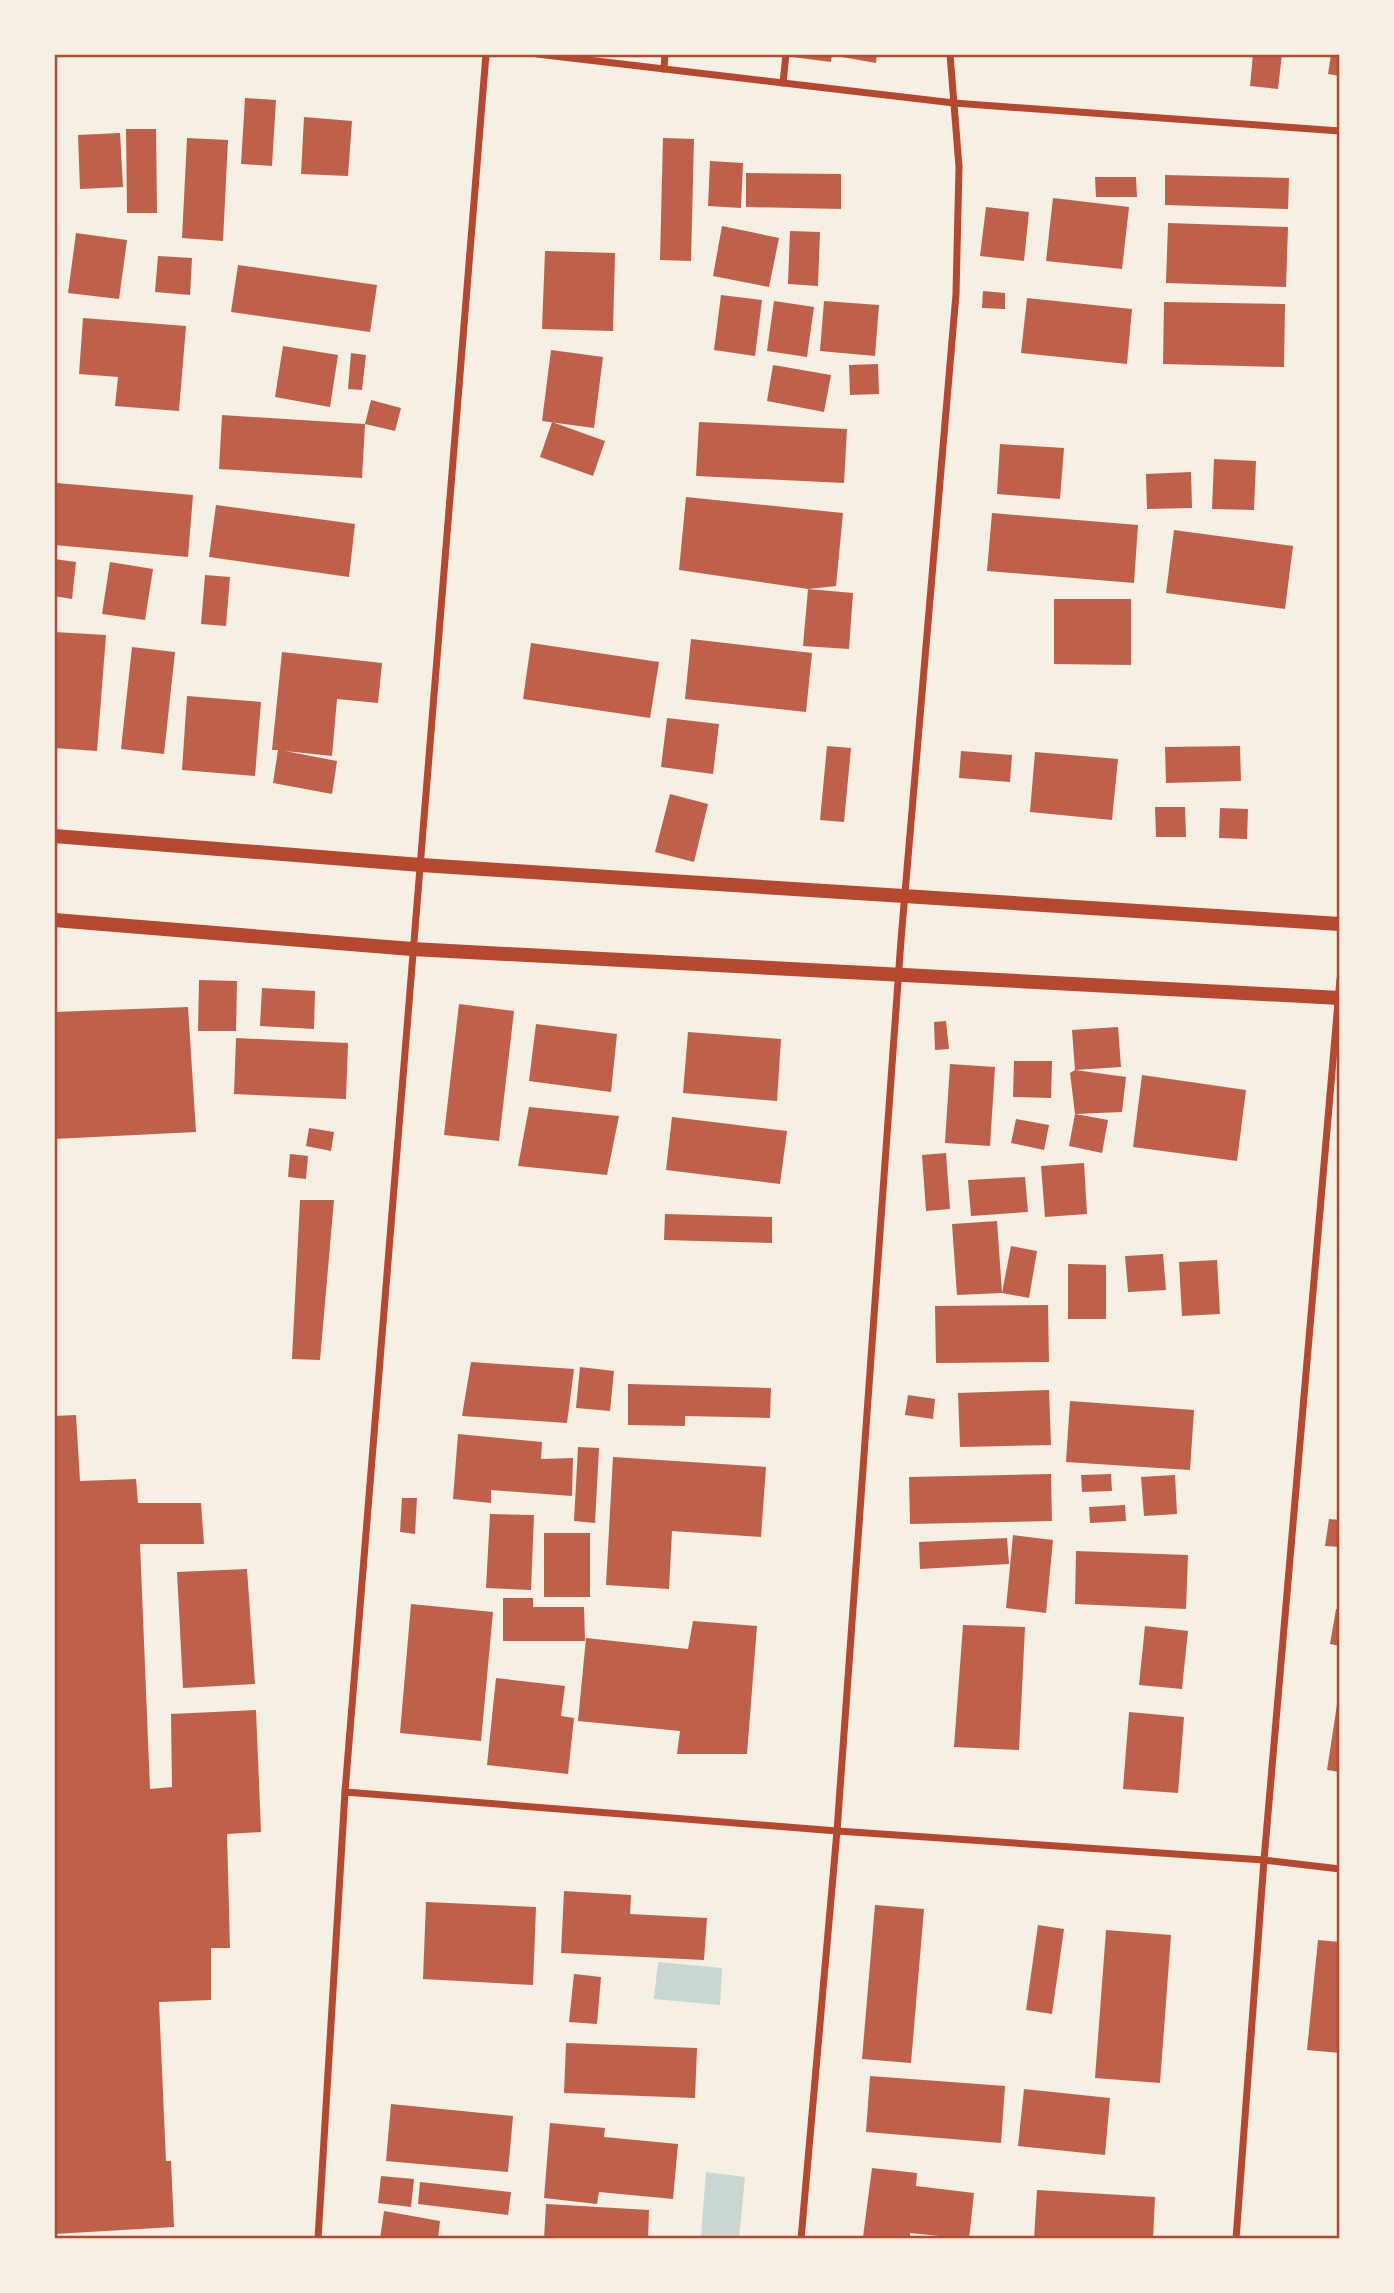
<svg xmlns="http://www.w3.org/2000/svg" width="1394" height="2293" viewBox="0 0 1394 2293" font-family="'Work Sans',sans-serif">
  <rect width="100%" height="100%" fill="#f6efe4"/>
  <g fill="#c9d6d2">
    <path d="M 658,1962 L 722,1968 L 720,2005 L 654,1999 Z"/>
    <path d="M 706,2172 L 745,2177 L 739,2238 L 701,2236 Z"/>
  </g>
  <g fill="#bf614a">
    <path d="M 792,54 L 832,54 L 831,62 L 792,57 Z"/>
    <path d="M 842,54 L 877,54 L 876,63 L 842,57 Z"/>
    <path d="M 1253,54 L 1282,54 L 1278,89 L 1250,86 Z"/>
    <path d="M 1331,54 L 1340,54 L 1340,76 L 1328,74 Z"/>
    <path d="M 245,98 L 276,100 L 272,166 L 241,164 Z"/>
    <path d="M 304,117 L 352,121 L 348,176 L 301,174 Z"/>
    <path d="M 126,129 L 156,129 L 157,213 L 127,213 Z"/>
    <path d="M 120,133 L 123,187 L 80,189 L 78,135 Z"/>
    <path d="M 187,138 L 228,140 L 223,241 L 182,238 Z"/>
    <path d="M 663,138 L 694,139 L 691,261 L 660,260 Z"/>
    <path d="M 710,161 L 743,163 L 741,208 L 708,206 Z"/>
    <path d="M 746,173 L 841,174 L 841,209 L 746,207 Z"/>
    <path d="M 1165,175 L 1289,178 L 1288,209 L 1165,205 Z"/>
    <path d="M 1095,177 L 1136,177 L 1137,197 L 1096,197 Z"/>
    <path d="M 1053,198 L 1129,207 L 1122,269 L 1046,261 Z"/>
    <path d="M 986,207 L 1029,212 L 1024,261 L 980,256 Z"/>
    <path d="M 1168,223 L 1288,227 L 1286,287 L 1166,283 Z"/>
    <path d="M 722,226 L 779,238 L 769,287 L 713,276 Z"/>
    <path d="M 790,231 L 820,232 L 818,286 L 788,284 Z"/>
    <path d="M 76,233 L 127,240 L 119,299 L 68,293 Z"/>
    <path d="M 545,251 L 615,253 L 613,331 L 542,329 Z"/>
    <path d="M 158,256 L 192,258 L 190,295 L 155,292 Z"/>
    <path d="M 238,265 L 377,285 L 370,332 L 231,312 Z"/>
    <path d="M 983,291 L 1005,293 L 1005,309 L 982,308 Z"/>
    <path d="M 721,295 L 762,300 L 755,356 L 714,350 Z"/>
    <path d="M 1027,298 L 1132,309 L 1127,364 L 1021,353 Z"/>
    <path d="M 774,301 L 814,307 L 807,357 L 767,351 Z"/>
    <path d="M 824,301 L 879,305 L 875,356 L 820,351 Z"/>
    <path d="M 1164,302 L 1285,304 L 1284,367 L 1163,364 Z"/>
    <path d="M 83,318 L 186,326 L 179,411 L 115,406 L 118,377 L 79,374 Z"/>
    <path d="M 283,346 L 338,355 L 330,407 L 275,397 Z"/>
    <path d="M 551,350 L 603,357 L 594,428 L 542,421 Z"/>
    <path d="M 351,353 L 366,355 L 362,390 L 348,389 Z"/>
    <path d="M 878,364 L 879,394 L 850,395 L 849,365 Z"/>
    <path d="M 773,365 L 831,375 L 824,412 L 767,401 Z"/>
    <path d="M 371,400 L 401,408 L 395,431 L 365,424 Z"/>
    <path d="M 222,415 L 365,424 L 362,478 L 219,469 Z"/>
    <path d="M 552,422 L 605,441 L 593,476 L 540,457 Z"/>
    <path d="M 699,422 L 847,429 L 844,483 L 696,476 Z"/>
    <path d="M 1000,444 L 1064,448 L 1060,499 L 997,494 Z"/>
    <path d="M 1214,459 L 1256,461 L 1254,510 L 1212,509 Z"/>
    <path d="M 1191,472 L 1192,508 L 1147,509 L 1146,474 Z"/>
    <path d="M 57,483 L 193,495 L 188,557 L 54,545 Z"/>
    <path d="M 686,497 L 843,513 L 836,586 L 808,589 L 679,570 Z"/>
    <path d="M 216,505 L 355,524 L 349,577 L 209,557 Z"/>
    <path d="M 992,513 L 1138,525 L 1134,583 L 987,571 Z"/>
    <path d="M 1174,530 L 1293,546 L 1285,609 L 1166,593 Z"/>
    <path d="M 54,559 L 76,562 L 72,599 L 54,596 Z"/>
    <path d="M 110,562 L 153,569 L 145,620 L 102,614 Z"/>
    <path d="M 205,575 L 230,577 L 226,626 L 201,624 Z"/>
    <path d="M 808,589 L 853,593 L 849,649 L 803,646 Z"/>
    <path d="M 1054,599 L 1131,599 L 1131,665 L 1054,664 Z"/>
    <path d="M 54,632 L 106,635 L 97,751 L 54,748 Z"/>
    <path d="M 691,639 L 812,653 L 806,712 L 685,699 Z"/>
    <path d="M 531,643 L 659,662 L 650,718 L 523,699 Z"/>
    <path d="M 132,647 L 175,652 L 164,754 L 121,749 Z"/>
    <path d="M 282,652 L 382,663 L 378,703 L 337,699 L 332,756 L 285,751 L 337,761 L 332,794 L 273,783 L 278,750 L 272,750 Z"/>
    <path d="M 187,696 L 261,702 L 255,776 L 182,770 Z"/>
    <path d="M 667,718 L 719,724 L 713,774 L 661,767 Z"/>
    <path d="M 827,746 L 851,748 L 844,822 L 820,820 Z"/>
    <path d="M 1240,746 L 1241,781 L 1166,783 L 1165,747 Z"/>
    <path d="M 961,751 L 1012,755 L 1010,782 L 959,778 Z"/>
    <path d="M 1035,752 L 1118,759 L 1112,820 L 1030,812 Z"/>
    <path d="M 670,794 L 708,804 L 694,862 L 655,852 Z"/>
    <path d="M 1155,807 L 1185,807 L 1186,837 L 1156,837 Z"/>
    <path d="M 1220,808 L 1248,809 L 1247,839 L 1219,838 Z"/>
    <path d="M 199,980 L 237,981 L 236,1031 L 198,1031 Z"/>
    <path d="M 262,988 L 315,991 L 314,1029 L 260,1026 Z"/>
    <path d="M 459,1004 L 514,1011 L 499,1141 L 444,1135 Z"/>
    <path d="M 188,1007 L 196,1132 L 54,1139 L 54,1012 Z"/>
    <path d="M 946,1021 L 949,1049 L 935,1050 L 934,1022 Z"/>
    <path d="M 536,1024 L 617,1034 L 611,1092 L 529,1081 Z"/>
    <path d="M 1118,1027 L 1121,1067 L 1075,1070 L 1072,1030 Z"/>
    <path d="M 688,1032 L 781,1039 L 777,1101 L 683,1093 Z"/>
    <path d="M 236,1038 L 348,1043 L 346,1099 L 234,1094 Z"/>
    <path d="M 1014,1061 L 1052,1061 L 1051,1098 L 1013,1097 Z"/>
    <path d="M 950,1064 L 995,1067 L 990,1146 L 945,1143 Z"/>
    <path d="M 1075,1070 L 1126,1077 L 1122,1112 L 1075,1114 L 1070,1073 Z"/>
    <path d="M 1142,1075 L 1246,1090 L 1237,1161 L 1133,1147 Z"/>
    <path d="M 529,1107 L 619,1116 L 607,1175 L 518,1166 Z"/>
    <path d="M 1075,1114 L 1108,1120 L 1102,1153 L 1069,1146 Z"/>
    <path d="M 672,1117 L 787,1131 L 780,1184 L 666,1170 Z"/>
    <path d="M 1016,1119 L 1049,1125 L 1044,1150 L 1011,1143 Z"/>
    <path d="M 309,1128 L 334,1132 L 331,1151 L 306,1146 Z"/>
    <path d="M 946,1153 L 950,1209 L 926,1211 L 922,1155 Z"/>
    <path d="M 290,1154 L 308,1156 L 306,1179 L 288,1177 Z"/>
    <path d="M 1084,1163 L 1087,1214 L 1045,1217 L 1041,1166 Z"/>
    <path d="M 1025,1177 L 1028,1212 L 971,1216 L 968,1180 Z"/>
    <path d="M 300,1200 L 334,1200 L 320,1360 L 292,1359 Z"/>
    <path d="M 665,1214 L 772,1217 L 772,1243 L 664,1240 Z"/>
    <path d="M 997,1221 L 1002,1293 L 957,1295 L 952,1224 Z"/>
    <path d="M 1011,1246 L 1037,1251 L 1029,1298 L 1002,1293 Z"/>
    <path d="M 1163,1254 L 1166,1290 L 1128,1292 L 1125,1256 Z"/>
    <path d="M 1217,1260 L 1220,1314 L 1182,1316 L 1179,1262 Z"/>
    <path d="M 1068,1264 L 1106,1265 L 1106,1319 L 1068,1319 Z"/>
    <path d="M 1048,1305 L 1049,1362 L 936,1363 L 935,1306 Z"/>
    <path d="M 471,1362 L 574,1369 L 567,1423 L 462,1416 Z"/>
    <path d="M 580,1367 L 614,1371 L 610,1411 L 576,1408 Z"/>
    <path d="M 628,1384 L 771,1388 L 770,1418 L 685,1416 L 685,1426 L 628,1425 Z"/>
    <path d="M 1049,1390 L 1051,1445 L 960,1447 L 958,1393 Z"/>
    <path d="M 908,1395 L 935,1399 L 933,1419 L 905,1415 Z"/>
    <path d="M 1070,1401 L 1194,1410 L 1190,1470 L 1066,1462 Z"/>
    <path d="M 76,1415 L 80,1481 L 136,1479 L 138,1503 L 201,1503 L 204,1544 L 140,1544 L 150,1789 L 172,1787 L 171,1714 L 256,1710 L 261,1832 L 227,1834 L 230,1948 L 211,1948 L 211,2000 L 159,2002 L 166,2161 L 171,2161 L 174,2227 L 54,2234 L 54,1416 Z"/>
    <path d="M 458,1434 L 542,1442 L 541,1459 L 573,1458 L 572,1496 L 491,1490 L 491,1503 L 453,1499 Z"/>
    <path d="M 578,1447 L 599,1448 L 595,1523 L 574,1521 Z"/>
    <path d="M 613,1457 L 766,1467 L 761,1537 L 672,1531 L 669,1589 L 606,1585 Z"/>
    <path d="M 1051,1474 L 1052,1521 L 910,1524 L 909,1477 Z"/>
    <path d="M 1111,1474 L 1112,1491 L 1082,1492 L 1081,1475 Z"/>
    <path d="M 1175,1475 L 1177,1514 L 1144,1516 L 1141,1477 Z"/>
    <path d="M 402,1498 L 417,1498 L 415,1534 L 400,1532 Z"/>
    <path d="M 1125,1505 L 1126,1521 L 1090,1523 L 1089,1507 Z"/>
    <path d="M 490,1514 L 534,1515 L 531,1590 L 486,1588 Z"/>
    <path d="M 1329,1519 L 1340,1520 L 1340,1547 L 1325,1546 Z"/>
    <rect x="544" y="1533" width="46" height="64"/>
    <path d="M 1013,1535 L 1053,1540 L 1046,1613 L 1006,1608 Z"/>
    <path d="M 1007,1538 L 1009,1564 L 920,1569 L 919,1542 Z"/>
    <path d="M 1076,1551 L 1188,1555 L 1186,1609 L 1075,1604 Z"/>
    <path d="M 247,1569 L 255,1684 L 183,1688 L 177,1572 Z"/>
    <path d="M 503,1598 L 533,1598 L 533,1607 L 584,1607 L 585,1641 L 503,1641 Z"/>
    <path d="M 411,1604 L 493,1612 L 481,1741 L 400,1733 Z"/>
    <path d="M 1336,1609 L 1340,1609 L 1340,1646 L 1330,1644 Z"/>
    <path d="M 693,1621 L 757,1626 L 747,1754 L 677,1754 L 680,1731 L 578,1721 L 586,1638 L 688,1649 Z"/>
    <path d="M 963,1625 L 1025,1627 L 1019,1750 L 954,1747 Z"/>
    <path d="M 1145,1626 L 1188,1631 L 1182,1689 L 1139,1685 Z"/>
    <path d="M 496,1678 L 565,1686 L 561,1716 L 574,1718 L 568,1774 L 487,1765 Z"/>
    <path d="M 1338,1698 L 1340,1698 L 1340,1772 L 1327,1770 Z"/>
    <path d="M 1129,1712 L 1184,1717 L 1178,1793 L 1123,1789 Z"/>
    <path d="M 564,1891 L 631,1895 L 630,1914 L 707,1918 L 704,1960 L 561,1953 Z"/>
    <path d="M 426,1902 L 536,1907 L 533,1985 L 423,1979 Z"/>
    <path d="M 875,1905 L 924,1909 L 911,2063 L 862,2059 Z"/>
    <path d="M 1038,1925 L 1064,1929 L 1052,2014 L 1026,2010 Z"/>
    <path d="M 1106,1930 L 1171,1935 L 1160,2083 L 1095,2078 Z"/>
    <path d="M 1318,1940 L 1340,1942 L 1340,2053 L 1307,2050 Z"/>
    <path d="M 574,1974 L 601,1977 L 597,2024 L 569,2022 Z"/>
    <path d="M 566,2043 L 697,2048 L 695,2098 L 564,2093 Z"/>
    <path d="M 870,2076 L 1005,2086 L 1001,2143 L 866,2132 Z"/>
    <path d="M 1024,2089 L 1110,2098 L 1105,2155 L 1018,2146 Z"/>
    <path d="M 391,2104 L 513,2116 L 508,2172 L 386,2161 Z"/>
    <path d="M 550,2123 L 605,2128 L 604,2137 L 678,2144 L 673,2199 L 599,2192 L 597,2204 L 544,2198 Z"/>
    <path d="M 872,2168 L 917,2173 L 916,2186 L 974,2193 L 969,2239 L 910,2233 L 910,2239 L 863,2237 Z"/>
    <path d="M 381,2176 L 414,2179 L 411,2207 L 378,2203 Z"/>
    <path d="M 420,2182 L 511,2192 L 508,2215 L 418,2204 Z"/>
    <path d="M 1037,2190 L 1155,2197 L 1153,2239 L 1034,2239 Z"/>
    <path d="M 546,2204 L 649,2210 L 648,2239 L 544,2239 Z"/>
    <path d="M 384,2211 L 440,2221 L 438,2239 L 380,2239 Z"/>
  </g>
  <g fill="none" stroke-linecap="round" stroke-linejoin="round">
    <g stroke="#b5482f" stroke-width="7">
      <path d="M 537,54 L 954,103 L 1340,131"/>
      <path d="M 664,69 L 665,54"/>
      <path d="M 783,83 L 786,54"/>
      <path d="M 345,1792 L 837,1831 L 1264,1860 L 1340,1869"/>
      <path d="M 318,2239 L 345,1792 L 486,54"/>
      <path d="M 801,2239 L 837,1831 L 901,940 L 956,294 L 959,167 L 950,54"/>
      <path d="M 1236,2239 L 1264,1860 L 1340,979"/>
    </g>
    <g stroke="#b5482f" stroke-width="14">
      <path d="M 54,836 L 421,865 L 1340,924"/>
      <path d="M 54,920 L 412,949 L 1340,998"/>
    </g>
  </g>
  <rect width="1394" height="2293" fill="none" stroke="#f6efe4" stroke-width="112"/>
  <rect x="56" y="56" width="1282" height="2181" fill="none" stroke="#b5482f" stroke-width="2.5"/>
</svg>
